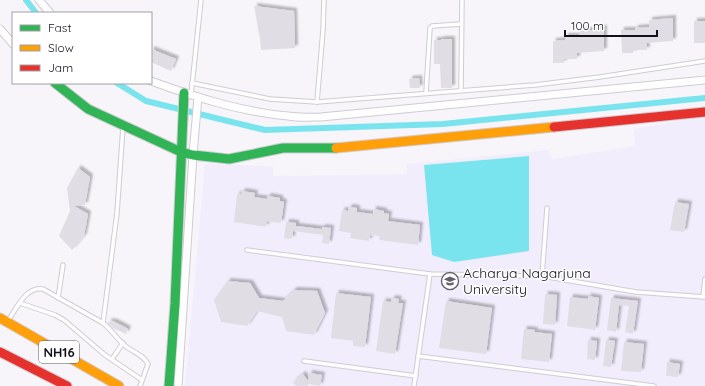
<svg xmlns="http://www.w3.org/2000/svg" width="705" height="386" viewBox="0 0 705 386" font-family="Quicksand,sans-serif">
  <defs>
    <filter id="shadow"><feDropShadow dx="3" dy="-3" stdDeviation="1" flood-color="#0004"/></filter>
  </defs>
  <rect width="100%" height="100%" fill="#f7f5f9"/>
  <path fill="#f2edfc" d="M 705,116 L 705,386 L 185,386 L 205,164 L 273,166 L 273,176 L 407,174 L 406,164 L 549,150 L 552,159 L 635,146 L 634,129 Z"/>
  <path fill="#7ae4ee" d="M 529,156 L 529,251 L 454,262 L 432,255 L 424,165 Z"/>
  <g fill="none" stroke-linecap="round" stroke-linejoin="round">
    <g stroke="#7ae4ee" stroke-width="6">
      <path d="M 26,0 L 36,13"/>
      <path d="M 117,83 L 146,101 L 265,130 L 443,124 L 705,98"/>
    </g>
  </g>
  <g fill="#e0dde5" filter="url(#shadow)">
    <path d="M 254,6 L 294,11 L 295,48 L 261,50 L 260,39 Z"/>
    <path d="M 673,18 L 673,41 L 646,43 L 647,50 L 633,50 L 633,53 L 622,53 L 621,30 L 635,30 L 635,28 L 649,27 L 649,20 Z"/>
    <rect x="694" y="21" width="11" height="22"/>
    <path d="M 593,28 L 604,28 L 604,51 L 577,53 L 577,59 L 564,59 L 564,63 L 553,63 L 553,41 L 565,40 L 565,36 L 579,36 L 579,30 L 593,30 Z"/>
    <path d="M 441,39 L 452,39 L 452,88 L 441,88 L 440,64 L 434,64 L 434,40 L 441,40 Z"/>
    <path d="M 151,49 L 176,59 L 171,71 L 151,62 Z"/>
    <path d="M 419,78 L 420,88 L 410,88 L 409,79 Z"/>
    <path d="M 78,168 L 90,177 L 85,205 L 74,206 L 88,214 L 84,236 L 72,250 L 59,236 L 70,211 L 67,188 Z"/>
    <path d="M 242,191 L 255,193 L 254,197 L 267,199 L 268,196 L 280,198 L 280,201 L 284,202 L 281,223 L 267,221 L 266,227 L 234,222 L 237,194 L 241,195 Z"/>
    <path d="M 675,202 L 689,204 L 684,232 L 670,230 Z"/>
    <path d="M 349,207 L 357,208 L 357,212 L 373,214 L 373,209 L 384,211 L 384,213 L 389,214 L 388,221 L 420,225 L 418,245 L 379,240 L 379,236 L 370,235 L 369,241 L 350,238 L 351,233 L 339,231 L 342,210 L 348,211 Z"/>
    <path d="M 286,222 L 296,223 L 296,226 L 322,229 L 322,227 L 331,228 L 329,244 L 322,243 L 323,235 L 293,231 L 292,239 L 284,238 Z"/>
    <path d="M 228,281 L 250,283 L 259,298 L 283,301 L 294,290 L 317,291 L 325,313 L 314,335 L 286,331 L 282,317 L 257,311 L 247,326 L 221,322 L 214,300 Z"/>
    <path d="M 336,293 L 371,297 L 365,347 L 353,346 L 353,341 L 331,338 Z"/>
    <path d="M 545,294 L 557,295 L 555,325 L 543,324 Z"/>
    <path d="M 588,296 L 599,298 L 595,330 L 567,326 L 570,297 L 588,299 Z"/>
    <path d="M 392,298 L 399,299 L 398,303 L 403,303 L 395,354 L 376,351 L 383,301 L 391,302 Z"/>
    <path d="M 611,298 L 638,301 L 633,334 L 625,332 L 629,306 L 619,305 L 616,332 L 607,330 Z"/>
    <path d="M 446,301 L 492,308 L 486,354 L 439,348 Z"/>
    <path d="M 109,321 L 115,322 L 128,329 L 126,334 L 113,328 L 108,323 Z"/>
    <path d="M 524,329 L 535,330 L 534,332 L 552,334 L 549,362 L 521,359 Z"/>
    <path d="M 588,340 L 597,341 L 595,360 L 587,359 Z"/>
    <path d="M 606,340 L 615,341 L 611,367 L 603,366 Z"/>
    <path d="M 624,342 L 644,344 L 641,372 L 621,371 Z"/>
    <path d="M 667,362 L 680,364 L 678,377 L 666,376 Z"/>
    <path d="M 309,373 L 322,375 L 320,386 L 309,384 L 307,386 L 296,386 L 293,382 L 303,374 L 308,381 Z"/>
  </g>
  <g fill="none" stroke-linecap="round" stroke-linejoin="round">
    <g stroke="#cfccd4" stroke-width="5.5">
      <g id="lane">
        <path d="M 192,83 L 270,99 L 317,102 L 535,85 L 600,77 L 705,61"/>
        <path d="M 461,90 L 462,0"/>
        <path d="M 426,93 L 430,28 L 432,26 L 461,24"/>
        <path d="M 191,95 L 201,0"/>
        <path d="M 317,102 L 323,30 L 324,0"/>
        <path d="M 247,250 L 430,274 L 542,276 L 636,292 L 705,297"/>
        <path d="M 542,276 L 547,208"/>
        <path d="M 703,297 L 705,279"/>
        <path d="M 58,298 L 63,265"/>
        <path d="M 20,303 L 55,315 L 64,320 L 105,355 L 142,380"/>
        <path d="M 9,319 C 17,308 26,286 43,289 L 103,323 C 112,330 118,341 128,348 C 136,353 144,356 148,364 L 140,386"/>
        <path d="M 103,323 L 117,213 L 123,127"/>
        <path d="M 418,356 L 654,386"/>
        <path d="M 112,359 L 123,343"/>
        <path d="M 304,361 L 416,376"/>
        <path d="M 414,386 L 430,274"/>
      </g>
    </g>
    <g stroke="#cfccd4" stroke-width="9">
      <g id="street">
        <path d="M 39,0 L 50,13"/>
        <path d="M 0,29 L 13,44"/>
        <path d="M 151,81 C 195,97 241,112 288,116 C 299,118 310,117 321,117 L 705,80"/>
        <path d="M 178,386 L 193,155 L 198,97"/>
      </g>
    </g>
    <g stroke="#cfccd4" stroke-width="11">
      <g id="fast">
        <path d="M 55,83 L 88,109 L 181,152 L 193,155 L 229,159 L 283,148 L 336,148"/>
        <path d="M 169,386 L 175,304 L 184,93"/>
      </g>
    </g>
    <g stroke="#cfccd4" stroke-width="11">
      <g id="slow">
        <path d="M 336,148 L 554,127"/>
        <path d="M 0,318 L 119,386"/>
      </g>
    </g>
    <g stroke="#cfccd4" stroke-width="11">
      <g id="jam">
        <path d="M 554,127 L 705,112"/>
        <path d="M 0,352 L 67,386"/>
      </g>
    </g>
    <use href="#lane" stroke="#fefefe" stroke-width="3.5"/>
    <use href="#street" stroke="#fefefe" stroke-width="7"/>
    <use href="#fast" stroke="#30b455" stroke-width="9"/>
    <use href="#slow" stroke="#ff9f0a" stroke-width="9"/>
    <use href="#jam" stroke="#e5322d" stroke-width="9"/>
  </g>
  <defs>
    <g id="university-ring" transform="scale(0.9)"><circle r="9.5" fill="#fff" stroke="#636069" stroke-width="1.5"/><path d="M0-5L7-2L0 1L-7-2ZM-4 1L0 2.5L4 1V4Q0 6-4 4Z" fill="#636069"/></g>
  </defs>
  <g fill-rule="evenodd">
    <use href="#university-ring" x="450" y="281"/>
  </g>
  <g text-anchor="middle" stroke-width="3" stroke-linejoin="round" paint-order="stroke">
    <rect fill="#fff" stroke="#5a585f" stroke-width="1" x="39" y="341" width="40" height="22" rx="3"/>
    <g font-size="13" font-weight="bold" fill="#13101b">
      <text x="59" y="357">NH16</text>
    </g>
    <g font-size="14" fill="#13101b" stroke="#fff" text-anchor="start">
      <text x="463" y="278">Acharya Nagarjuna<tspan x="463" dy="16">University</tspan></text>
    </g>
  </g>
  <rect x="12" y="12" width="140" height="72" fill="#ffffff" stroke="#a19fa4"/>
  <rect x="20" y="25" width="20" height="6" fill="#30b455" stroke="#a19fa4"/>
  <text x="48" y="32" font-size="12" fill="#13101b">Fast</text>
  <rect x="20" y="45" width="20" height="6" fill="#ff9f0a" stroke="#a19fa4"/>
  <text x="48" y="52" font-size="12" fill="#13101b">Slow</text>
  <rect x="20" y="65" width="20" height="6" fill="#e5322d" stroke="#a19fa4"/>
  <text x="48" y="72" font-size="12" fill="#13101b">Jam</text>
  <path d="M565 30v6h92v-6" fill="none" stroke="#13101b" stroke-width="2"/>
  <text x="571" y="30" font-size="12" fill="#13101b" stroke="#ffffff" stroke-width="3" paint-order="stroke">100 m</text>
</svg>
